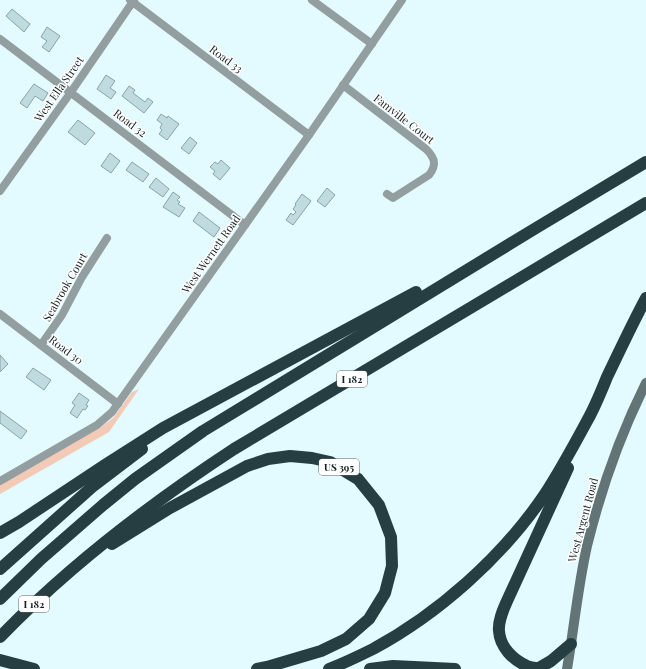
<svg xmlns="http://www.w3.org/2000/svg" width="646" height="669" viewBox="0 0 646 669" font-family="'Playfair Display',serif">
  <rect width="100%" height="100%" fill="#e3fafe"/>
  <path fill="#f2cab5" d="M 139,389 L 109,432 L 0,494 L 0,485 L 101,427 L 113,418 L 132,392 Z"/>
  <g fill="#bfdbe0" stroke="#88a4a8">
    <path d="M 12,9 L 30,24 L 24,32 L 6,16 Z"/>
    <path d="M 47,27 L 60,36 L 49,52 L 42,47 L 47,41 L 41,37 Z"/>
    <path d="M 106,75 L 115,81 L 110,88 L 116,92 L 111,99 L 97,89 Z"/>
    <path d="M 34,84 L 48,93 L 43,101 L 35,96 L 27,108 L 20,103 Z"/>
    <path d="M 129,86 L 135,90 L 133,93 L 145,102 L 148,98 L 153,102 L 144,113 L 122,96 Z"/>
    <path d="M 161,114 L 167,118 L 168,116 L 179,124 L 167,140 L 159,134 L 162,130 L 160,128 L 162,124 L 157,120 Z"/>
    <path d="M 78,120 L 95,133 L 85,145 L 68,132 Z"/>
    <path d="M 190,137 L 197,143 L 189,154 L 181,148 Z"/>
    <path d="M 110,153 L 120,161 L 111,173 L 101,166 Z"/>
    <path d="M 221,160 L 230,168 L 220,180 L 213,174 L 215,171 L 210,167 L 215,162 L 218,164 Z"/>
    <path d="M 132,162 L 149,174 L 143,182 L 126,170 Z"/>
    <path d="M 156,178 L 169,189 L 163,197 L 149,187 Z"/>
    <path d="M 327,188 L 335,195 L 325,207 L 317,201 Z"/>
    <path d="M 173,192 L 180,197 L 177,200 L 180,202 L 178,204 L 185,208 L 179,217 L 163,207 Z"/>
    <path d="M 302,194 L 311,201 L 293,225 L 286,220 L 291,213 L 293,215 L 296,212 L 293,209 L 296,205 L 295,204 Z"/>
    <path d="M 199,212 L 220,228 L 214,237 L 193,221 Z"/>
    <path d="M 0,355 L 8,364 L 0,372 Z"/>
    <path d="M 33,368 L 51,380 L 44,390 L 26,377 Z"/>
    <path d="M 79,393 L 89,400 L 86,405 L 88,406 L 85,410 L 83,409 L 77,418 L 70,413 L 75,405 L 72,403 Z"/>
    <path d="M 0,411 L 27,431 L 21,439 L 0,423 Z"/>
  </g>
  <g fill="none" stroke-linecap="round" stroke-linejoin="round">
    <g stroke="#929ea0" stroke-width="8">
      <path d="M 130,0 L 309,135"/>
      <path d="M 312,0 L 372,44"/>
      <path d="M 0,39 L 245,225"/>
      <path d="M 343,85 L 426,149 C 435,158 437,165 429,175 L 393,198 L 387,194"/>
      <path d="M 0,191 L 71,92 L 134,0"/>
      <path d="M 0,314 L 118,404"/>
      <path d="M 41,345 L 62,315 L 82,277 L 107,238"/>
      <path d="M 0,481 L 97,425 L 112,412 L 309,135 L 402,0"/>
    </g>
    <path stroke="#637477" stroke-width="10" d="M 567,669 C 574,628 578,586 587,546 C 601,489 620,435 646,383"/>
    <g stroke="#263e42" stroke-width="12">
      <path d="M 0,533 L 19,522 L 105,465 L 163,428 L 416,292"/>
      <path d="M 112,544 L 170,508 L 247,466 L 268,459 L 290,456 L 312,458 L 330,462 L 358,479 L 379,505 L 391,537 L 392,566 L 385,593 L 369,619 L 346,639 L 321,651 L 267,667 L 257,669"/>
      <path d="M 0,569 L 92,487 L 142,449"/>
      <path d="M 0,599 L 41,559 L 103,505 L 135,479 L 203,431 L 536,228 L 646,162"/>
      <path d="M 0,637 C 70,565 150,504 234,449 L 646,203"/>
      <path d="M 0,660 L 34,669"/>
      <path d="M 539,668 L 551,661 L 571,644"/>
      <path d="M 329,669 C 344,663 359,656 373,649 C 438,614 501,558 543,497 C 559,473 573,447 587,421 C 595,407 601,392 607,377 C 620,350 632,324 646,298"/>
      <path d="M 370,669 L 393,666 L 455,669"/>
      <path d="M 542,669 C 537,668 532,668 527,666 C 513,660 500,647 499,631 C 498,621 503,610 507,601 L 568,468"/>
    </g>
  </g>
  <g text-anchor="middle" stroke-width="3" stroke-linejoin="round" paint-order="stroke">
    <g fill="#fff" stroke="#5a6263" stroke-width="1">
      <rect x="337" y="371" width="30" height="16" rx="3"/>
      <rect x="319" y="459" width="40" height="16" rx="3"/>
      <rect x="19" y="596" width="30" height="16" rx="3"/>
    </g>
    <g font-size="10" font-weight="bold" fill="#131e20">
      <text x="352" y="383">I 182</text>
      <text x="339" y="471">US 395</text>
      <text x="34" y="608">I 182</text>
    </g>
    <g font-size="11" fill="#131e20" stroke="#fff">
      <text transform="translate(226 59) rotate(37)" y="4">Road 33</text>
      <text transform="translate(59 89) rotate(-55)" y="4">West Ella Street</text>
      <text transform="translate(404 119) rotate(38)" y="4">Famville Court</text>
      <text transform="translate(130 123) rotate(37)" y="4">Road 32</text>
      <text transform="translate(211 254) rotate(-55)" y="4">West Wernett Road</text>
      <text transform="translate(65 287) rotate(-60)" y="4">Seabrook Court</text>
      <text transform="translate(66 350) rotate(37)" y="4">Road 30</text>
      <text transform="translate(583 520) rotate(-75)" y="4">West Argent Road</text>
    </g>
  </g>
</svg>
